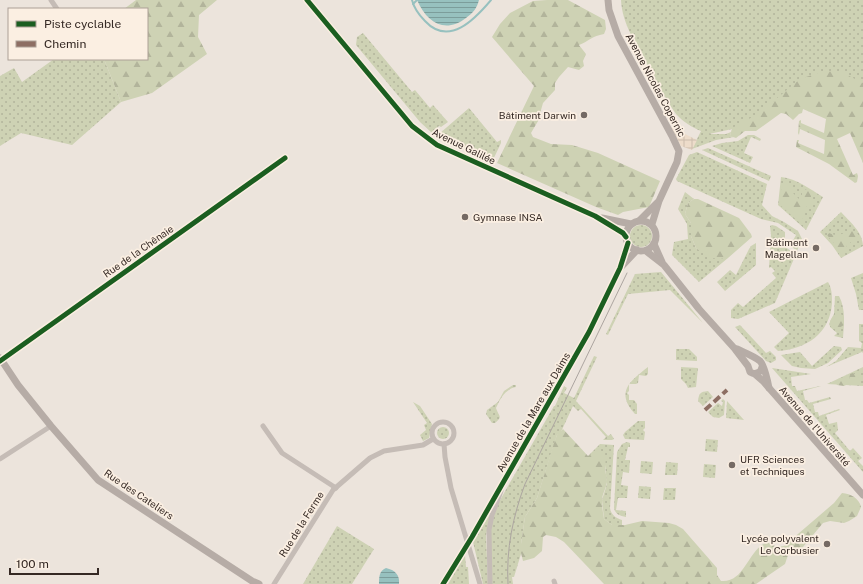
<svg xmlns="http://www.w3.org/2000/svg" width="863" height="584" viewBox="0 0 863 584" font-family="'Public Sans',sans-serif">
  <defs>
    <pattern id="green-dots" width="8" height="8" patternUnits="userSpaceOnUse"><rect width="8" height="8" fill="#ced2b4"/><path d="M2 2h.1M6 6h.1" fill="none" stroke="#b2b49b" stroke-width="1.8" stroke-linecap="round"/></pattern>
    <pattern id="forest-firs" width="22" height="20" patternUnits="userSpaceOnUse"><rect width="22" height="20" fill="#ced2b4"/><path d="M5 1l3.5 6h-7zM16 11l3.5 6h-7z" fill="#b2b49b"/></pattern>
    <pattern id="plaza-grid" width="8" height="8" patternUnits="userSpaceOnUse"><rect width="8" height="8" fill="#eddcca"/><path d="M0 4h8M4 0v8" fill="none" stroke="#ccbdad"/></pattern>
    <pattern id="water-rules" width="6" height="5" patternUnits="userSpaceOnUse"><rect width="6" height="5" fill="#97c1bf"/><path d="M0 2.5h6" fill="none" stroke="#7c9d9b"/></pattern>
  </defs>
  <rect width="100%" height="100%" fill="#ece4dc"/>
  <g fill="url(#green-dots)">
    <path d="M 621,0 L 863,0 L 863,96 L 827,84 L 737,128 L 709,134 L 726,134 L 731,132 L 730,136 L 734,137 L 716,140 L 692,149 L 701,131 C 693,128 682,121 676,114 C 665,99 656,82 648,66 C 637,45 622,24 621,0 Z"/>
    <path d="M 363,33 L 412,92 L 415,90 L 430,108 L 433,105 L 448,122 L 441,127 L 439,126 L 432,133 L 420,122 L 356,45 L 357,37 Z"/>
    <path d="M 54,59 L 104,59 L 121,102 L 72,145 L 21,133 L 0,146 L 0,76 L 14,68 L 22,82 Z"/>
    <path d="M 469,108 L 497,142 L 501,140 L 501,143 L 492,162 L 441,138 L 441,137 L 439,134 Z"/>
    <path d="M 748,135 L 754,135 L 761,139 L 760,141 L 751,137 L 744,153 L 753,157 L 750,163 L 712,146 L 722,143 L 738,141 Z"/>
    <path d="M 708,148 L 771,176 L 769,181 L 702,150 Z"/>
    <path d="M 697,152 L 767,184 L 762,205 L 772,216 L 784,222 L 798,231 L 802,239 L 797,251 L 792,247 L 791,244 L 796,235 L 778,223 L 761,219 L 677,181 L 676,179 L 689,155 Z"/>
    <path d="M 781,177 C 797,179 810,189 823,197 L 806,230 L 778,205 Z"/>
    <path d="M 685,192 L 694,199 L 688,203 L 685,214 L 691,223 L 691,236 L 696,248 L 702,251 L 725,258 L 728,258 L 699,282 L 672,255 L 674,242 L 688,239 L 687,224 L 678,209 Z"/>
    <path d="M 841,212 C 849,221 863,232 863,246 L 841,258 L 832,245 L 820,232 Z"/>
    <circle cx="641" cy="236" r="11"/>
    <path d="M 772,225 L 776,226 L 785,232 L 785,247 L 796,254 L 775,303 L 738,319 L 731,318 L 731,310 L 738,303 L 743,307 L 776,278 L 772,273 L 775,271 L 771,267 L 769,268 L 771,235 L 770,226 Z"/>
    <path d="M 756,243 L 756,265 L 725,291 L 717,282 L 730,270 L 736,275 L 749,249 L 751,246 Z"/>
    <path d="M 661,272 L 703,323 L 670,290 L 628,294 L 608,335 L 606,334 L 635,274 Z"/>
    <path d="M 863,273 L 863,310 L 859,310 L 856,294 L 851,278 Z"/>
    <path d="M 828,282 C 832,289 832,295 832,303 C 830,334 806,349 778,351 L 774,347 L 789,333 L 769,312 Z"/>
    <path d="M 835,296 L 839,296 C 846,309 844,325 843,338 L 834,336 L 837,333 L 830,327 L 830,321 L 834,314 Z"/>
    <path d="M 859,324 L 863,324 L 863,353 L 862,352 L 826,367 L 836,361 L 848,347 L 861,348 L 862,343 L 859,341 Z"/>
    <path d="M 740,325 L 766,353 L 770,351 L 776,357 L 776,360 L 771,363 L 766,361 L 735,327 Z"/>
    <path d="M 834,346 L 841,347 L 842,350 L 828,363 L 815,369 L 801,368 L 792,366 L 781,355 L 800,352 L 812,366 Z"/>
    <path d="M 676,349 L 689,349 L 697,357 L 697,361 L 676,360 Z"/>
    <path d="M 594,356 L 597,357 L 576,401 L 608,436 L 611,434 L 614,439 L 612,440 L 603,440 L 606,437 L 581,409 L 578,411 L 573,406 L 560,434 L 557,435 L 537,498 L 525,517 L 521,544 L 521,554 L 514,577 L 512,577 L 513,584 L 492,584 L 490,538 L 492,522 L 498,504 L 504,493 L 554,406 L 555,406 L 564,386 L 567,388 L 564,393 L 574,398 Z"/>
    <path d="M 648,367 L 648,374 L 646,376 L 639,375 L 638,383 L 636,384 L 629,384 L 629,391 L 627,393 L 629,395 L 629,400 L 634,400 L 637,404 L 637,414 L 635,414 C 615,392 630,381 648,367 Z"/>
    <path d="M 681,367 L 698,368 L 696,387 L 688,388 L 686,384 L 681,379 Z"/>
    <path d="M 863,367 L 863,386 L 827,384 Z"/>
    <path d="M 772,368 L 811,374 L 791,377 L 792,386 L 795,386 L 797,391 L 820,386 L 821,386 L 803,391 L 805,400 L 807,400 L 809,403 L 830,397 L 831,399 L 813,404 L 815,412 L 818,412 L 819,416 L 839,409 L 840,410 L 826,415 L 829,424 L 837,422 L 838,430 L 835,433 L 850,451 L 853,448 L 862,458 L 858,461 L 863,466 L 863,472 Z"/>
    <path d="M 513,385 L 516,385 L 516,387 C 505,389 500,399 496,408 C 499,417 503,416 495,423 L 492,423 L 486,414 L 487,410 L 498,402 L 504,391 Z"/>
    <path d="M 708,391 L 713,397 L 703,406 L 698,401 C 699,393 700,392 708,391 Z"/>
    <path d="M 723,399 L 725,401 L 724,415 L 719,418 L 713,417 L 708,412 L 718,403 L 722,406 L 723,402 L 721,401 Z"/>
    <path d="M 727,401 L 744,420 L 726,418 Z"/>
    <path d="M 413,402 L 420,406 L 432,424 L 429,438 L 423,441 L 420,435 L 426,430 L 424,425 L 427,423 Z"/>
    <path d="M 638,421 L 645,421 L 645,428 L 643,430 L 645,432 L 644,440 L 625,439 L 623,435 L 625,432 Z"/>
    <circle cx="443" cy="433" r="6"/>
    <path d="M 706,439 L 718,440 L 717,452 L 705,451 Z"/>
    <path d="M 627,442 L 630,443 L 630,447 L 628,447 L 625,460 L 630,460 L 629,473 L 623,472 L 621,485 L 628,486 L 627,498 L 618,498 L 616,510 L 626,511 L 626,517 C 620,516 615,514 614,508 L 617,452 L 622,444 Z"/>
    <path d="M 600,444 L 614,445 L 610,508 C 611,515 616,518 622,520 L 622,525 L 612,525 L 604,519 L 602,500 L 607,484 L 605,465 L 588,456 Z"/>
    <path d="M 641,461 L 653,462 L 652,474 L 640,473 Z"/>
    <path d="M 666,462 L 678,463 L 677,475 L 665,475 Z"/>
    <path d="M 704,464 L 716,465 L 715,478 L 703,477 Z"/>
    <path d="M 639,486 L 651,487 L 650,499 L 638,498 Z"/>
    <path d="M 664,488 L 676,488 L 675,500 L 663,500 Z"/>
    <path d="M 490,514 L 486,536 L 488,584 L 483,584 L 473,542 Z"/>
    <path d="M 337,526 L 374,549 L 352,584 L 303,584 Z"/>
    <path d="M 465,555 L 466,567 L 468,567 L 469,584 L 448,584 Z"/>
  </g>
  <g fill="url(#forest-firs)">
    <path d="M 136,0 L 217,0 L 199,15 L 198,37 L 207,54 L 152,93 L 121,102 L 104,59 L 147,59 L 147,9 L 124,9 Z"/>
    <path d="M 547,0 L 568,0 L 605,20 L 606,29 L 604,34 C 592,36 589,41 579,45 L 586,54 L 583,61 L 584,66 L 579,70 L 568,67 L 559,77 L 555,83 L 555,90 L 543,103 L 541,110 L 541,116 L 531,133 L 533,137 L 551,144 L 572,145 L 598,153 L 660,181 L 649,207 L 623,212 L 618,215 L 596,207 L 497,163 L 534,86 L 492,37 L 500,24 L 510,13 L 533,1 Z"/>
    <path d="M 824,71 L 841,72 L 863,83 L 863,163 L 850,133 L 837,139 L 853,175 L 857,173 L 858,176 L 857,182 L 855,183 L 829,164 L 796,147 L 797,140 L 799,140 L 798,143 L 824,154 L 825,140 L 800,129 L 799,135 L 798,133 L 799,121 L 801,120 L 801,123 L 824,133 L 826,119 L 803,109 L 802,113 L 799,114 L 793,120 L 786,114 L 781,113 L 756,131 L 745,131 L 736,138 L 730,136 L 732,128 L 749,119 L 764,109 L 800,79 Z"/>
    <path d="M 787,183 L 791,187 L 791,191 L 801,201 L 802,198 L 802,191 L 807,189 L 811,191 L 811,199 L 813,201 L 812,204 L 807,206 L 801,224 L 779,204 L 782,184 Z"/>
    <path d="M 694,199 L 698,199 L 739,218 L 751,234 L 752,237 L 728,258 L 718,259 L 708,257 L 696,248 L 691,236 L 691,223 L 685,214 L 688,203 Z"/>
    <path d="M 850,230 L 853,231 L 858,234 L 858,237 L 847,245 L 846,251 L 842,253 L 827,235 L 829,233 C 837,237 843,234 850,230 Z"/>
    <path d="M 839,314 L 841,314 L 844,318 L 844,325 L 837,329 L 830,326 L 829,324 L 832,318 Z"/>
    <path d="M 853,373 L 860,378 L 861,382 L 859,385 L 853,385 L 850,384 L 849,380 L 848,384 L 844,386 L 837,385 L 836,383 L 838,379 L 844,377 L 849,380 L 850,374 Z"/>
    <path d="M 563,429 L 588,456 L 595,452 C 607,455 606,457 605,467 C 605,472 607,477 607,482 C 606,489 602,494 602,501 C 602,507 603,513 604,519 L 612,525 L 625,525 L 642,521 L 669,523 L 676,525 L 683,529 L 717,568 L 717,575 L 721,581 C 745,583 747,551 767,542 L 777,547 L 784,546 L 834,503 L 842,493 C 851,494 859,498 861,507 L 857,516 L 849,521 L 844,523 L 830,521 L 823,523 L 803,547 L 792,552 L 788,555 L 785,564 L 756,584 L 604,584 L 564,542 L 556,537 L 546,535 L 543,537 L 542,551 L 534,558 L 523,561 L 521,553 L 521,544 L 525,517 L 537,498 L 554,443 L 557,435 Z"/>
  </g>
  <path fill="url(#plaza-grid)" d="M 671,127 L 697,140 L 692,150 L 681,146 Z"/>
  <g fill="url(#water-rules)">
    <path d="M 417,0 L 479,0 C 477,8 473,13 466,18 C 445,34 427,23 417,0 Z"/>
    <path d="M 386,568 C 395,570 400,575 399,584 L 379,584 C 379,577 379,571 386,568 Z"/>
  </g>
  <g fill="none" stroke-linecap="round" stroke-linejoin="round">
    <g stroke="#97c1bf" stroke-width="2">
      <path d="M 412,0 C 414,8 419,15 425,21 C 449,47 475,19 491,0"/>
      <path d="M 413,4 L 417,0"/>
    </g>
    <g stroke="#c5bcb6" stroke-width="5">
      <path d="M 51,0 L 57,9"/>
      <path d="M 0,361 L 285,158"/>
      <circle cx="443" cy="433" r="11"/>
      <path d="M 263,426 L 282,453 L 336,488"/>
      <path d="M 444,444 L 445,457 L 451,488 L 480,584"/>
      <path d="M 0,459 L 51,426"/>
      <path d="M 554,581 L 555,584"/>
      <path d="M 274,584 L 333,490 L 370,458 L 384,451 L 423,445 L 433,439"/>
      <path d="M 490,584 L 489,530 L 492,515 L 501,491"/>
    </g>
    <g stroke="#b6aca6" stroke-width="7">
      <path d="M 307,0 L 412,126 L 437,145 L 595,216 L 623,233 L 626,237"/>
      <path d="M 608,0 L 609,10 L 618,36 L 672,136 L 679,151 L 677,162 L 659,201 L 652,224"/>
      <path d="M 602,218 L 631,224"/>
      <path d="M 640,220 L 657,203"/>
      <circle cx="641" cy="236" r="15"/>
      <path d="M 654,244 L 662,262"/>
      <path d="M 646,251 L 664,265 L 699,309 L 735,349 L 748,366 L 750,372 C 755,375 761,373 762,367"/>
      <path d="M 620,268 L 637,250"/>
      <path d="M 737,349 C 743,352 754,356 760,361 C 764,365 768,382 769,388"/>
      <path d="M 0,358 L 18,385 L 51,426 L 98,480 L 252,581 L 259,584"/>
      <path d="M 755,374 L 763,381 L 863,495"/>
      <path d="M 443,584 L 472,537 L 589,332 L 620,268 L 628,243"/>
    </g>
    <path stroke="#aca5a0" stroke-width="1" d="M 508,584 C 506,549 513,516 525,484 L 627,273"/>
    <path stroke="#8d6e63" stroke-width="4" stroke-dasharray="8 4" stroke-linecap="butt" d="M 705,410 L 727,390"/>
    <g stroke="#fbefe2" stroke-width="8">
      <g id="cycleway">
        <path d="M 307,0 L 412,126 L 437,145 L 595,216 L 623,233 L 626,237"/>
        <path d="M 0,361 L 285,158"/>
        <path d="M 443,584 L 472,537 L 589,332 L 620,268 L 628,243"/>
      </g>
    </g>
    <use href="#cycleway" stroke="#1b5e20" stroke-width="5"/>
  </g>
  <g fill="#756a64" stroke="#fbefe2" stroke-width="1.5">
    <circle cx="584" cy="115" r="4"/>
    <circle cx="465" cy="217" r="4"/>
    <circle cx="816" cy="248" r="4"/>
    <circle cx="732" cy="465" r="4"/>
    <circle cx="827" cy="544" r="4"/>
  </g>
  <g text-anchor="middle" stroke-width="3.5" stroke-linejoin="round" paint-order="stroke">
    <g font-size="10" fill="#352924" stroke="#fbefe2">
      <text transform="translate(656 85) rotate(62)" y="4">Avenue Nicolas Copernic</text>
      <text transform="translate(464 146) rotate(26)" y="4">Avenue Galilée</text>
      <text transform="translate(138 251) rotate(-35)" y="4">Rue de la Chênaie</text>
      <text transform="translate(533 412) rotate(-60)" y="4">Avenue de la Mare aux Daims</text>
      <text transform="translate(815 426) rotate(49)" y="4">Avenue de l'Université</text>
      <text transform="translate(139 494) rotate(34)" y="4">Rue des Cateliers</text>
      <text transform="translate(301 524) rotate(-58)" y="4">Rue de la Ferme</text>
    </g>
    <g font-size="10" fill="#352924" stroke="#fbefe2" text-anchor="end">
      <text x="576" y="119">Bâtiment Darwin</text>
      <text x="473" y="221" text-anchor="start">Gymnase INSA</text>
      <text x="808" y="246">Bâtiment<tspan x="808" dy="12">Magellan</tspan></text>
      <text x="740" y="463" text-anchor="start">UFR Sciences<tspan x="740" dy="12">et Techniques</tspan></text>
      <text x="819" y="542">Lycée polyvalent<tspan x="819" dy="12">Le Corbusier</tspan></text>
    </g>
  </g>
  <rect x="8" y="8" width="140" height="52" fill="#fbefe2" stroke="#aca096"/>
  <rect x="16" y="21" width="20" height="6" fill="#1b5e20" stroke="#aca096"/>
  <text x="44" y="28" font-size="12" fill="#352924">Piste cyclable</text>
  <rect x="16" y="41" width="20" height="6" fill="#8d6e63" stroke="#aca096"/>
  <text x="44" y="48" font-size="12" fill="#352924">Chemin</text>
  <path d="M10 568v6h88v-6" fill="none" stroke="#352924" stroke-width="2"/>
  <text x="16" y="568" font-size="12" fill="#352924" stroke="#fbefe2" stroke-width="3" paint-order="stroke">100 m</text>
</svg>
